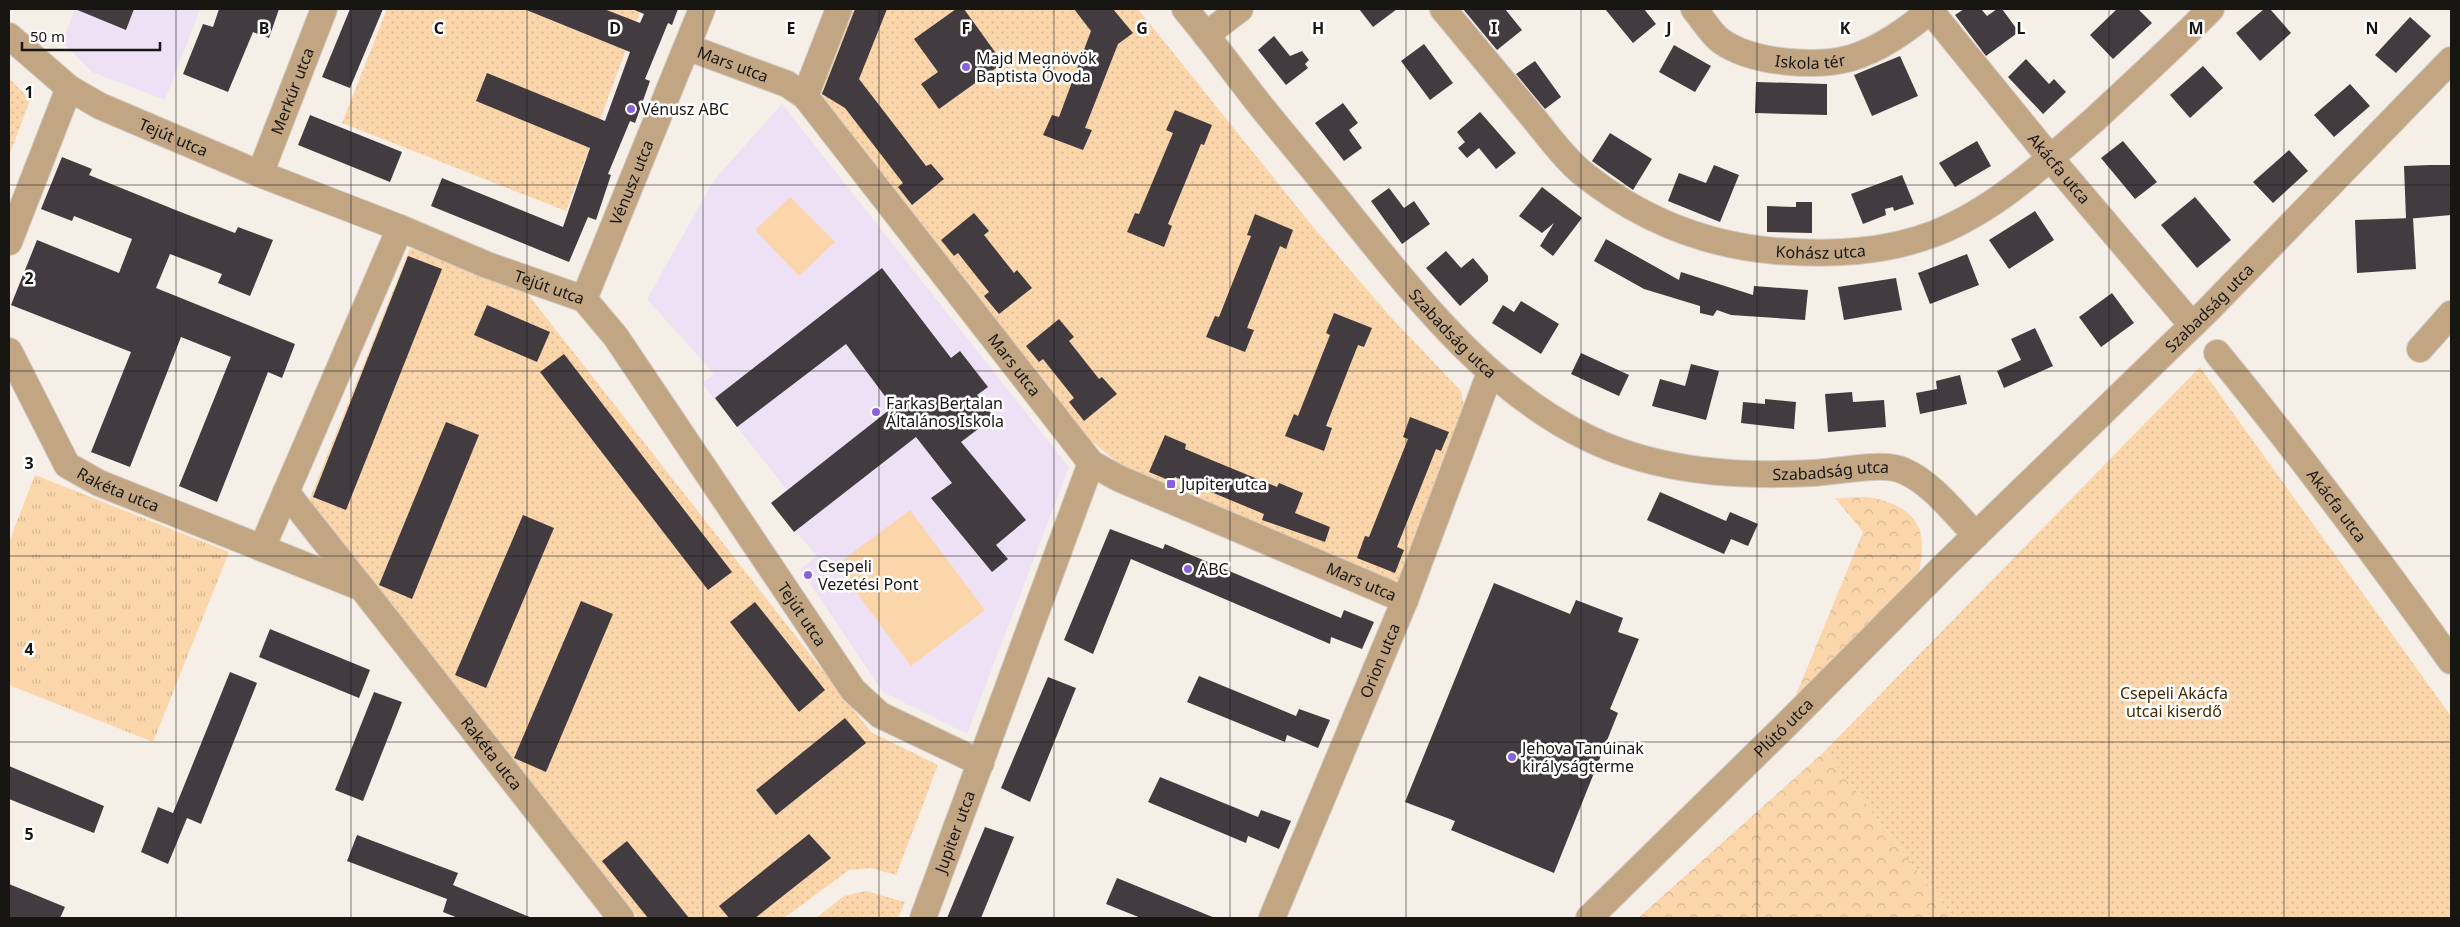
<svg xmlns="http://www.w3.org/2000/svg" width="2460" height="927" viewBox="0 0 2460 927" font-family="'Noto Sans',sans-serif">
  <defs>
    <pattern id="grass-tufts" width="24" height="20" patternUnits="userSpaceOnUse" patternTransform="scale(1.25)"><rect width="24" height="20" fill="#fcd6ab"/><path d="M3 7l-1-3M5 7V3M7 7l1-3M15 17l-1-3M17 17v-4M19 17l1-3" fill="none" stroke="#d7b792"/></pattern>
    <pattern id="forest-crowns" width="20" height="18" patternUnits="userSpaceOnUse" patternTransform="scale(1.25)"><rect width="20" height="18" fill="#fcd6ab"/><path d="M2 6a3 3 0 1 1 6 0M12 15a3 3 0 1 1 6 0" fill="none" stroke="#d7b792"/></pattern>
    <pattern id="park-dots" width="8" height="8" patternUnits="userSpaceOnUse" patternTransform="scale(1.25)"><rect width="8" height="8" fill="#fcd6ab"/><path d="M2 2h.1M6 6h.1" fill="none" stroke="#d7b792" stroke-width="1.8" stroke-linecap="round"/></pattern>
  </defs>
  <rect width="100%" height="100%" fill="#f6efe7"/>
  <g fill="#eee1f5">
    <path d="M 71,9 L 200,9 L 165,100 L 92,72 L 62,42 L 75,10 Z"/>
    <path d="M 782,104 L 1069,467 L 967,734 L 883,692 L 800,569 L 817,556 L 771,503 L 787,490 L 702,383 L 714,374 L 647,299 L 714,180 Z"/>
  </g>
  <path fill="url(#grass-tufts)" d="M 35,475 L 229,552 L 153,742 L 9,685 L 9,542 Z"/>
  <g fill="url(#forest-crowns)">
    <path d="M 1835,498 C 1848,498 1865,495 1878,499 C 1921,511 1927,532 1919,573 L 1796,695 L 1863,532 Z"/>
    <path d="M 1825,751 L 1954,918 L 1638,918 Z"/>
  </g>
  <g fill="url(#park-dots)">
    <path d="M 387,9 L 641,9 L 566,211 L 342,123 Z"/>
    <path d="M 846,9 L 1138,9 L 1314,228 L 1388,314 L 1461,391 L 1465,412 L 1398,580 L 1386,581 L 1128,471 L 1089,439 L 814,91 Z"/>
    <path d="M 9,78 L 30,100 L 9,156 Z"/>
    <path d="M 410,248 L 523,288 L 871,732 L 938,765 L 896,875 L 871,868 L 849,870 L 784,918 L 638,918 L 309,501 Z"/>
    <path d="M 2200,367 L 2451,716 L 2451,918 L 1954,918 L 1825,751 Z"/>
    <path d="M 866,891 L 905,902 L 898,918 L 816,918 L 844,896 Z"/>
  </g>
  <g fill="#fcd6ab">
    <path d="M 790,197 L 835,242 L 799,276 L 755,230 Z"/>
    <path d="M 910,510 L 985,610 L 911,666 L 836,565 Z"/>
  </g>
  <g fill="#423c41">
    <path d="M 75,9 L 134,9 L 126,30 Z"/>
    <path d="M 219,9 L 279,9 L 269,38 L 253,32 L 228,92 L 183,74 L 203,24 L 213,27 Z"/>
    <path d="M 350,9 L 383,9 L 350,88 L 322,77 Z"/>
    <path d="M 524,9 L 604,9 L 640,23 L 644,14 L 632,9 L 678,9 L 672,25 L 668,23 L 645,79 L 650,81 L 635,123 L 630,121 L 608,174 L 611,175 L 596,220 L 588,217 L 569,262 L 431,206 L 442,178 L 563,227 L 590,148 L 476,101 L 487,73 L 605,121 L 630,52 Z"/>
    <path d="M 855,9 L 887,9 L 859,79 L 926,166 L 931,164 L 944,179 L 912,205 L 898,187 L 903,183 L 845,108 L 822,94 Z"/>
    <path d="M 956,9 L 964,9 L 1003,63 L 939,109 L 921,84 L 938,72 L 914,39 Z"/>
    <path d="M 1074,9 L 1113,9 L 1133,33 L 1118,44 L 1085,128 L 1092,130 L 1083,150 L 1043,135 L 1052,115 L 1059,117 L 1091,31 Z"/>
    <path d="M 1359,9 L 1397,9 L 1373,27 Z"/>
    <path d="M 1463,9 L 1505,9 L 1522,30 L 1497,50 Z"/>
    <path d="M 1605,9 L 1644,9 L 1656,24 L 1633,43 Z"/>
    <path d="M 1964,9 L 1981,9 L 1987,16 L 1997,9 L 2002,9 L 2016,28 L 2016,34 L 1986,56 L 1955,15 Z"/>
    <path d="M 2117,9 L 2138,9 L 2152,23 L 2113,59 L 2090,35 Z"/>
    <path d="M 2264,9 L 2270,9 L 2291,33 L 2260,61 L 2236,33 Z"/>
    <path d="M 2410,17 L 2431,36 L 2396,73 L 2375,55 Z"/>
    <path d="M 1274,36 L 1290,56 L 1302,51 L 1309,60 L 1305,64 L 1308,68 L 1286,85 L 1258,50 Z"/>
    <path d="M 1424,44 L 1453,83 L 1430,100 L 1401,61 Z"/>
    <path d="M 1674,45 L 1711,66 L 1695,92 L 1659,72 Z"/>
    <path d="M 1900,56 L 1918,96 L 1872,116 L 1854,75 Z"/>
    <path d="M 2026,59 L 2049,84 L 2054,79 L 2066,92 L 2043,114 L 2008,77 Z"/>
    <path d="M 1535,61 L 1561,97 L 1545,109 L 1516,74 Z"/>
    <path d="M 2203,66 L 2223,88 L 2190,118 L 2170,95 Z"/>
    <path d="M 1756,82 L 1827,84 L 1827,115 L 1755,113 Z"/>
    <path d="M 2350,84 L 2370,106 L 2334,137 L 2314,115 Z"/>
    <path d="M 1343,103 L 1358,123 L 1349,130 L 1362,148 L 1344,161 L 1315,123 Z"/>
    <path d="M 1175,110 L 1212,125 L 1204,145 L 1201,144 L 1168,224 L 1172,226 L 1164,247 L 1127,232 L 1135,213 L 1139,214 L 1173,133 L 1166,130 Z"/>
    <path d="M 1480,112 L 1516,153 L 1496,169 L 1479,148 L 1467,158 L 1458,148 L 1465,142 L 1457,132 Z"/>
    <path d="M 310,115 L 402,152 L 390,182 L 298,145 Z"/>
    <path d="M 1610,133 L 1652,159 L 1633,190 L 1592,161 Z"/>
    <path d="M 1977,141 L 1991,166 L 1955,187 L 1939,163 Z"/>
    <path d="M 2123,141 L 2157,182 L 2135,199 L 2101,158 Z"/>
    <path d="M 2289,150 L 2308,171 L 2273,203 L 2253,182 Z"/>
    <path d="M 62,157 L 92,169 L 89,175 L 178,211 L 235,233 L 238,227 L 273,240 L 250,296 L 218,283 L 222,274 L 170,254 L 156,288 L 295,344 L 282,378 L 268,372 L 217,502 L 179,486 L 231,357 L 181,337 L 130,467 L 91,452 L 131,352 L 11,305 L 37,240 L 119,273 L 132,239 L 74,216 L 72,221 L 41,209 Z"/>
    <path d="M 1714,165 L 1739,175 L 1720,222 L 1668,201 L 1679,173 L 1706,183 Z"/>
    <path d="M 2430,165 L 2451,165 L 2451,215 L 2406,219 L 2404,166 Z"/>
    <path d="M 1902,175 L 1914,204 L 1894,211 L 1893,207 L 1885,209 L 1886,215 L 1863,224 L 1851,194 Z"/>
    <path d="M 1542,187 L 1582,218 L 1553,256 L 1540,246 L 1554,223 L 1542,233 L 1519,216 Z"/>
    <path d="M 1389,188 L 1404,208 L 1414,201 L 1430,224 L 1402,244 L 1371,201 Z"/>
    <path d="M 2195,197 L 2231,240 L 2197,268 L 2161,225 Z"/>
    <path d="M 1796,202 L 1812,202 L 1812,233 L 1767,232 L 1767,206 L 1796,207 Z"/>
    <path d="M 2035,211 L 2054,240 L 2009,269 L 1989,240 Z"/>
    <path d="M 974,213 L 989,231 L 984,235 L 1014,273 L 1017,270 L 1032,288 L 999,314 L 984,296 L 989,292 L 958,253 L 954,256 L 941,240 Z"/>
    <path d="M 1255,214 L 1293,230 L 1286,249 L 1280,246 L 1247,328 L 1254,330 L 1245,352 L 1206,337 L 1215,316 L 1219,317 L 1251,236 L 1247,235 Z"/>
    <path d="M 2413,218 L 2416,269 L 2357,273 L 2355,220 Z"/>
    <path d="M 1606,239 L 1679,280 L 1681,272 L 1753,295 L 1754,286 L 1808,290 L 1805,320 L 1731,315 L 1717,310 L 1713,316 L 1700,313 L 1700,306 L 1644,289 L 1594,261 Z"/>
    <path d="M 1446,251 L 1461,268 L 1473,258 L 1488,276 L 1488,281 L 1460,306 L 1426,268 Z"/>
    <path d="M 1967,254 L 1979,285 L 1930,304 L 1918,273 Z"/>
    <path d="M 408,256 L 442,269 L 346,510 L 313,497 Z"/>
    <path d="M 882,268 L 951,358 L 960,351 L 988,387 L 977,395 L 994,417 L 961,442 L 1026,520 L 996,545 L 1008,559 L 992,572 L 931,498 L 952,483 L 916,437 L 794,532 L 771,503 L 893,407 L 846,344 L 737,427 L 715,398 Z"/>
    <path d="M 1896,278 L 1902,310 L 1844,320 L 1838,287 Z"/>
    <path d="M 2112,293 L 2134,323 L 2101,347 L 2079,317 Z"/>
    <path d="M 1521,301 L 1559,324 L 1541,354 L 1492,323 L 1503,305 L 1514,312 Z"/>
    <path d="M 487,305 L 550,332 L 537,362 L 474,335 Z"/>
    <path d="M 1334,313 L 1372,328 L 1364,347 L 1358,345 L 1326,426 L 1332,428 L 1324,451 L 1285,436 L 1294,414 L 1298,416 L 1330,335 L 1326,333 Z"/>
    <path d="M 1059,319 L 1074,337 L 1069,341 L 1099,379 L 1102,377 L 1117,394 L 1084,421 L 1069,402 L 1074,398 L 1043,359 L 1039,362 L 1026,346 Z"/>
    <path d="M 2035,328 L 2053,366 L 2004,388 L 1997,371 L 2021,360 L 2011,339 Z"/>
    <path d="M 1581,353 L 1629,375 L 1619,396 L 1571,374 Z"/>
    <path d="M 564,354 L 732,572 L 708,590 L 540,372 Z"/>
    <path d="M 1691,364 L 1719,371 L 1706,420 L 1652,406 L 1660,379 L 1685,386 Z"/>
    <path d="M 1960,375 L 1967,404 L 1920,414 L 1916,393 L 1937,389 L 1936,381 Z"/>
    <path d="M 1852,392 L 1853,402 L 1884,400 L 1886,427 L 1828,432 L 1825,394 Z"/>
    <path d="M 1765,399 L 1796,402 L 1794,429 L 1741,423 L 1743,402 L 1765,404 Z"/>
    <path d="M 1410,417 L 1449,432 L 1441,451 L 1436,449 L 1397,547 L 1404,550 L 1395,573 L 1357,558 L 1365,536 L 1369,537 L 1408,439 L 1403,437 Z"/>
    <path d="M 446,422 L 479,435 L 412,599 L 379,585 Z"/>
    <path d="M 1165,435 L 1186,444 L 1185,449 L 1277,487 L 1279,483 L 1303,493 L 1295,513 L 1330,527 L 1325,542 L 1262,520 L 1264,514 L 1175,477 L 1173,482 L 1149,472 Z"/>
    <path d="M 1660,492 L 1726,521 L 1730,512 L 1758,524 L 1748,546 L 1731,539 L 1724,554 L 1647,520 Z"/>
    <path d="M 523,515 L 554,528 L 486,688 L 455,675 Z"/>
    <path d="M 1110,529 L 1163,549 L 1165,544 L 1341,618 L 1344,610 L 1374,622 L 1362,649 L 1331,637 L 1330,644 L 1131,559 L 1093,654 L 1064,640 Z"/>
    <path d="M 1494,583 L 1570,614 L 1576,600 L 1623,618 L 1618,632 L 1639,639 L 1610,709 L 1618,713 L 1554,873 L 1451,830 L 1455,821 L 1405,802 Z"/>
    <path d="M 581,601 L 613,614 L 546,772 L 514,758 Z"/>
    <path d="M 755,602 L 825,690 L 799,712 L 730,622 Z"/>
    <path d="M 270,629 L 370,670 L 359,698 L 259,657 Z"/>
    <path d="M 230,672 L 257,683 L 201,824 L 187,818 L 168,864 L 141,852 L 158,807 L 173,813 Z"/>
    <path d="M 1199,676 L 1296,716 L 1299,709 L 1330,720 L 1318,748 L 1287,735 L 1285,742 L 1187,702 Z"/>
    <path d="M 1048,677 L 1076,688 L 1030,802 L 1001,788 Z"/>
    <path d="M 374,692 L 402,702 L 363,801 L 335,790 Z"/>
    <path d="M 845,718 L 866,743 L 776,815 L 756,790 Z"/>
    <path d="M 9,766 L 104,806 L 94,833 L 9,799 Z"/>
    <path d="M 1160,777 L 1258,817 L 1261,810 L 1291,821 L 1279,849 L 1248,836 L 1246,843 L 1148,802 Z"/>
    <path d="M 985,827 L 1014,837 L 981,918 L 947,918 Z"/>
    <path d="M 809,834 L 831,858 L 755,918 L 729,918 L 719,906 Z"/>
    <path d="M 357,835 L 458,873 L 453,885 L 532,918 L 458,918 L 443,912 L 447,899 L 347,861 Z"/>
    <path d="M 627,841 L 689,918 L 648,918 L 602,861 Z"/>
    <path d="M 1117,878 L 1215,918 L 1141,918 L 1106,904 Z"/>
    <path d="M 9,884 L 65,907 L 60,918 L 9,918 Z"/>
  </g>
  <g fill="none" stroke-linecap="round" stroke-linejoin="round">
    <g stroke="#d2ccc5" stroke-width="28">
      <g id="minor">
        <path id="s1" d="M 1185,9 C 1211,40 1235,73 1260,105 C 1290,142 1321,178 1350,215 C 1419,300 1489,391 1590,439 C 1659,472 1738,477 1813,473 C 1837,472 1883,461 1904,471 C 1932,483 1954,513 1976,535"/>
        <path id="s2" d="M 1443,9 C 1472,44 1501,79 1531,115 C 1547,134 1562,156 1581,172 C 1638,218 1703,245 1776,251 C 1830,255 1885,253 1936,233 C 1996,209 2046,162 2094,120 C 2134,83 2173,47 2211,9"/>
        <path id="s3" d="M 1694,9 C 1702,18 1711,34 1721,41 C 1752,63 1815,68 1851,58 C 1881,49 1908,29 1932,9"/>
        <path id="s4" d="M 1929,9 L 2051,159 L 2192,325"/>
        <path d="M 1206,35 L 1240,9"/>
        <path id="s5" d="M 9,36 L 69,88 L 100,106 L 260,174 L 400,228 L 487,265 L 584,299 L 616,337 L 853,690 L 880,715 L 981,763"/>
        <path id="s6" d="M 687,47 L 787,84 L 805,96 L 1091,463 L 1118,478 L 1405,600"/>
        <path d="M 805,96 L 839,9"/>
        <path id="s7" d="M 260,174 L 324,9"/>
        <path d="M 9,242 L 69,88"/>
        <path id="s8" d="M 584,299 L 702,9"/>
        <path d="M 2420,349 L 2451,314"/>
        <path id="s9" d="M 9,351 L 67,465 L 99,483 L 362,588 L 621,918"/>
        <path id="s10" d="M 2217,353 C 2299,453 2376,556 2451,661"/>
        <path d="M 286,492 L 361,587"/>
        <path d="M 262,548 L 400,228"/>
        <path id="s11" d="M 923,918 L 1091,463"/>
        <path id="s12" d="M 1272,918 L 1405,600 L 1490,373"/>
        <path id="s13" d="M 1589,918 L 1787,724 L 1945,565 L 2208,310 L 2451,60"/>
      </g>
    </g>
    <use href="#minor" stroke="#c2a683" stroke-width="26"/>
  </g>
  <path fill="none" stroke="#181613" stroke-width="1" stroke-opacity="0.55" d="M 176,9 L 176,918M 351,9 L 351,918M 527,9 L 527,918M 703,9 L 703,918M 879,9 L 879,918M 1054,9 L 1054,918M 1230,9 L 1230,918M 1406,9 L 1406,918M 1581,9 L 1581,918M 1757,9 L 1757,918M 1933,9 L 1933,918M 2109,9 L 2109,918M 2284,9 L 2284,918M 9,185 L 2451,185M 9,371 L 2451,371M 9,556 L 2451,556M 9,742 L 2451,742"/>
  <g fill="#8961db" stroke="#fff" stroke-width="2">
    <circle cx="966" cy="67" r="5"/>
    <circle cx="631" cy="109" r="5"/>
    <circle cx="876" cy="412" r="5"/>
    <rect x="1166" y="479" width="10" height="10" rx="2.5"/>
    <circle cx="1188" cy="569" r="5"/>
    <circle cx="808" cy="575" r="5"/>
    <circle cx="1512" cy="757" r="5"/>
  </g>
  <g text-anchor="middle" stroke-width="5" stroke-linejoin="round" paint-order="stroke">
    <g font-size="16" fill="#181613" stroke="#fff">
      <text dy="6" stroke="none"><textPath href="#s3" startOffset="135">Iskola tér</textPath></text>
      <text dy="6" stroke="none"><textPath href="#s6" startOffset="49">Mars utca</textPath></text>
      <text dy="6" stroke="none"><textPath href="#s7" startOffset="89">Merkúr utca</textPath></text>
      <text dy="6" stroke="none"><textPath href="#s5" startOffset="195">Tejút utca</textPath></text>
      <text dy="6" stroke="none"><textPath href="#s4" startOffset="206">Akácfa utca</textPath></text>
      <text dy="6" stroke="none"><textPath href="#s8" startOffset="126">Vénusz utca</textPath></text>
      <text dy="6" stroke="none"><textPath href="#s2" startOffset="472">Kohász utca</textPath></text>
      <text dy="6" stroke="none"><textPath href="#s5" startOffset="600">Tejút utca</textPath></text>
      <text dy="6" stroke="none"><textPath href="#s13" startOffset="870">Szabadság utca</textPath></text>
      <text dy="6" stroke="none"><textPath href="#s1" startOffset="421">Szabadság utca</textPath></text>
      <text dy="6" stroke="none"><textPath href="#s6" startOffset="469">Mars utca</textPath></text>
      <text dy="6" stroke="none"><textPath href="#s1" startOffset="841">Szabadság utca</textPath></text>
      <text dy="6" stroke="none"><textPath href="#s9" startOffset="185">Rakéta utca</textPath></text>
      <text dy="6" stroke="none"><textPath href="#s10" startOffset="194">Akácfa utca</textPath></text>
      <text dy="6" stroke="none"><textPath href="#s6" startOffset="889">Mars utca</textPath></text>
      <text dy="6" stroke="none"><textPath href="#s5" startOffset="1020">Tejút utca</textPath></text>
      <text dy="6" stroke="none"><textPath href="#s12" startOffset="279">Orion utca</textPath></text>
      <text dy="6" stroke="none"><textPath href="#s13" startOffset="272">Plútó utca</textPath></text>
      <text dy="6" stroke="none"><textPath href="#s9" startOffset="658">Rakéta utca</textPath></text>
      <text dy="6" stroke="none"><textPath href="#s11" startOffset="92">Jupiter utca</textPath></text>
    </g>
    <g font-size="16" fill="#181613" stroke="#fff" text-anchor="start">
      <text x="976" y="64">Majd Megnövök<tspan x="976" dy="18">Baptista Óvoda</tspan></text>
      <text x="641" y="115">Vénusz ABC</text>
      <text x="886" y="409">Farkas Bertalan<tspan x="886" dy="18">Általános Iskola</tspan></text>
      <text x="1181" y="490">Jupiter utca</text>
      <text x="818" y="572">Csepeli<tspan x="818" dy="18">Vezetési Pont</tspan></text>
      <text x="1198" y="575">ABC</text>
      <text x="1522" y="754">Jehova Tanúinak<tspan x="1522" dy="18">királyságterme</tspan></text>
    </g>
    <g font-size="16" fill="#432903" stroke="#fff">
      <text x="2174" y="699">Csepeli Akácfa<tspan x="2174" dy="18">utcai kiserdő</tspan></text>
    </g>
  </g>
  <g font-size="16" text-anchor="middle" font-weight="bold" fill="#181613" stroke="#fff" stroke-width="5" stroke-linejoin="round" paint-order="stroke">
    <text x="264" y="34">B</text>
    <text x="439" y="34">C</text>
    <text x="615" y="34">D</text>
    <text x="791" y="34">E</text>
    <text x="966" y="34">F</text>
    <text x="1142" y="34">G</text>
    <text x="1318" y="34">H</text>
    <text x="1494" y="34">I</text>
    <text x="1669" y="34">J</text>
    <text x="1845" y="34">K</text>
    <text x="2021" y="34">L</text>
    <text x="2196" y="34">M</text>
    <text x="2372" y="34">N</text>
    <text x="29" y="98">1</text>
    <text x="29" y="284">2</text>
    <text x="29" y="469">3</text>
    <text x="29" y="655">4</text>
    <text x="29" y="840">5</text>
  </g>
  <rect width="2460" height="927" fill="none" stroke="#181613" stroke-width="20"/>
  <path d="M22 42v8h138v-8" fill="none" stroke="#181613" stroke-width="2.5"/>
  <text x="30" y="42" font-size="15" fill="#181613" stroke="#ffffff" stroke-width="4" paint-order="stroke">50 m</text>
</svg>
